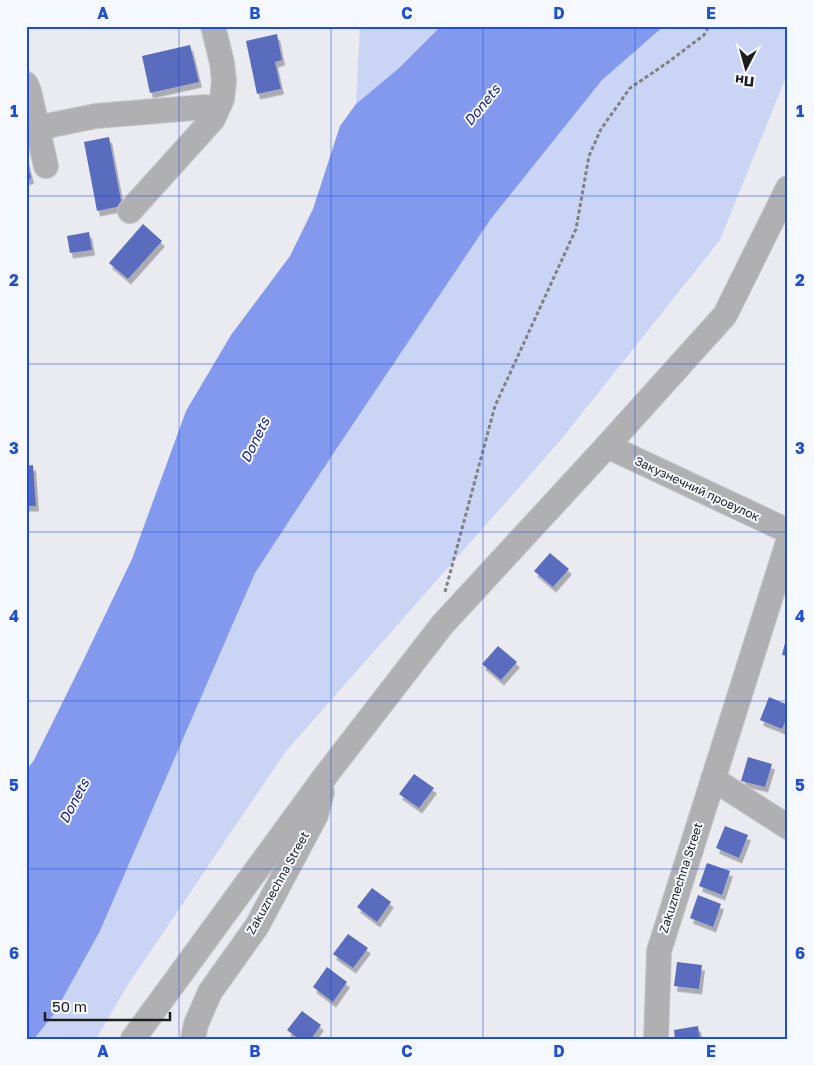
<svg xmlns="http://www.w3.org/2000/svg" width="814" height="1065" viewBox="0 0 814 1065" font-family="'Golos Text',sans-serif">
  <defs>
    <filter id="shadow"><feDropShadow dx="3" dy="5.5" stdDeviation="0" flood-color="#0004"/></filter>
  </defs>
  <rect width="100%" height="100%" fill="#e9ebf1"/>
  <g fill="#cad4f5">
    <path d="M 360,26 L 441,26 L 399,68 L 356,104 Z"/>
    <path d="M 664,26 L 788,26 L 788,72 L 720,240 L 559,442 L 286,751 L 127,986 L 96,1039 L 34,1039 L 54,1014 L 100,931 L 176,755 L 255,573 L 333,454 L 490,220 L 602,80 Z"/>
  </g>
  <path fill="#8399ee" d="M 441,26 L 664,26 L 602,80 L 490,220 L 333,454 L 255,573 L 176,755 L 100,931 L 54,1014 L 34,1039 L 26,1039 L 26,771 L 34,760 L 82,663 L 132,559 L 186,411 L 231,335 L 290,256 L 313,209 L 340,126 L 356,104 L 399,68 Z"/>
  <g fill="#5a6cbd" filter="url(#shadow)">
    <path d="M 277,34 L 282,60 L 275,62 L 281,89 L 257,94 L 246,41 Z"/>
    <path d="M 190,45 L 199,82 L 150,93 L 142,56 Z"/>
    <path d="M 109,137 L 122,206 L 97,211 L 84,142 Z"/>
    <path d="M 26,158 L 31,178 L 26,180 Z"/>
    <path d="M 143,224 L 162,241 L 128,279 L 109,263 Z"/>
    <path d="M 89,232 L 92,250 L 70,253 L 67,236 Z"/>
    <path d="M 33,465 L 36,506 L 26,506 L 26,466 Z"/>
    <path d="M 550,553 L 569,569 L 553,587 L 534,571 Z"/>
    <path d="M 787,635 L 788,635 L 788,656 L 782,655 Z"/>
    <path d="M 498,646 L 517,662 L 501,680 L 482,664 Z"/>
    <path d="M 769,697 L 788,705 L 788,716 L 782,729 L 760,720 Z"/>
    <path d="M 748,757 L 772,764 L 765,787 L 741,781 Z"/>
    <path d="M 414,774 L 434,788 L 419,808 L 399,794 Z"/>
    <path d="M 725,826 L 748,835 L 739,858 L 716,848 Z"/>
    <path d="M 707,863 L 730,871 L 722,895 L 699,886 Z"/>
    <path d="M 372,888 L 391,902 L 377,922 L 357,907 Z"/>
    <path d="M 698,895 L 721,904 L 713,927 L 690,918 Z"/>
    <path d="M 348,934 L 368,948 L 353,968 L 333,954 Z"/>
    <path d="M 677,962 L 702,965 L 699,989 L 674,986 Z"/>
    <path d="M 327,967 L 347,982 L 333,1002 L 313,987 Z"/>
    <path d="M 302,1011 L 321,1025 L 311,1039 L 299,1039 L 287,1030 Z"/>
    <path d="M 698,1026 L 700,1039 L 675,1039 L 674,1030 Z"/>
  </g>
  <g fill="none" stroke-linecap="round" stroke-linejoin="round">
    <g stroke="#c4c6cb" stroke-width="26">
      <g id="minor">
        <path d="M 26,84 L 29,91 L 46,166"/>
        <path d="M 37,128 L 96,116 L 205,107 L 217,109"/>
        <path d="M 130,211 L 213,119 L 222,99 L 224,81 L 222,63 L 213,26"/>
        <path d="M 607,446 L 788,531"/>
        <path d="M 713,779 L 788,827"/>
        <path d="M 133,1039 L 326,775 L 442,625 L 607,446 L 725,315 L 788,188"/>
        <path d="M 193,1039 L 196,1024 L 210,992 L 257,926 L 316,815 L 322,792"/>
        <path d="M 656,1039 L 659,951 L 788,542"/>
      </g>
    </g>
    <path stroke="#808185" stroke-width="3" stroke-dasharray="4 2.5" stroke-linecap="butt" d="M 445,592 L 495,406 L 576,229 L 589,156 L 601,129 L 630,88 L 667,63 L 704,35 L 709,26"/>
    <use href="#minor" stroke="#b0b0b3" stroke-width="24"/>
  </g>
  <path fill="none" stroke="#1d4ed8" stroke-width="1" stroke-opacity="0.55" d="M 179,26 L 179,1039M 331,26 L 331,1039M 483,26 L 483,1039M 635,26 L 635,1039M 26,196 L 788,196M 26,364 L 788,364M 26,532 L 788,532M 26,701 L 788,701M 26,869 L 788,869"/>
  <g text-anchor="middle" stroke-width="4" stroke-linejoin="round" paint-order="stroke">
    <g font-size="12" fill="#1c1d1f" stroke="#f6f8ff">
      <text transform="translate(697 489) rotate(25)" y="4">Закузнечний провулок</text>
      <text transform="translate(681 878) rotate(-72)" y="4">Zakuznechna Street</text>
      <text transform="translate(278 883) rotate(-61)" y="4">Zakuznechna Street</text>
    </g>
    <g font-size="14" font-style="italic" fill="#1d2081" stroke="#f6f8ff">
      <text transform="translate(482 105) rotate(-51)" y="5">Donets</text>
      <text transform="translate(255 440) rotate(-64)" y="5">Donets</text>
      <text transform="translate(74 801) rotate(-62)" y="5">Donets</text>
    </g>
  </g>
  <rect width="814" height="1065" fill="none" stroke="#f6f8ff" stroke-width="55"/>
  <g transform="translate(746 68) rotate(186)" stroke="#f6f8ff" stroke-width="4" paint-order="stroke">
  <path d="M0-4L9 19L0 12L-9 19Z" fill="#1c1d1f"/>
  <text y="-8" font-size="14" font-weight="bold" text-anchor="middle" fill="#1c1d1f">Пн</text>
  </g>
  <path d="M45 1012v8h125v-8" fill="none" stroke="#1c1d1f" stroke-width="2.5"/>
  <text x="52" y="1012" font-size="15" fill="#1c1d1f" stroke="#f6f8ff" stroke-width="4" paint-order="stroke">50 m</text>
  <rect x="28" y="28" width="758" height="1010" fill="none" stroke="#1d4ed8" stroke-width="2"/>
  <g font-size="16" text-anchor="middle" font-weight="bold" fill="#1d4ed8">
    <text x="103" y="19">A</text>
    <text x="255" y="19">B</text>
    <text x="407" y="19">C</text>
    <text x="559" y="19">D</text>
    <text x="711" y="19">E</text>
    <text x="14" y="117">1</text>
    <text x="800" y="117">1</text>
    <text x="14" y="286">2</text>
    <text x="800" y="286">2</text>
    <text x="14" y="454">3</text>
    <text x="800" y="454">3</text>
    <text x="14" y="622">4</text>
    <text x="800" y="622">4</text>
    <text x="14" y="791">5</text>
    <text x="800" y="791">5</text>
    <text x="14" y="959">6</text>
    <text x="800" y="959">6</text>
    <text x="103" y="1057">A</text>
    <text x="255" y="1057">B</text>
    <text x="407" y="1057">C</text>
    <text x="559" y="1057">D</text>
    <text x="711" y="1057">E</text>
  </g>
</svg>
